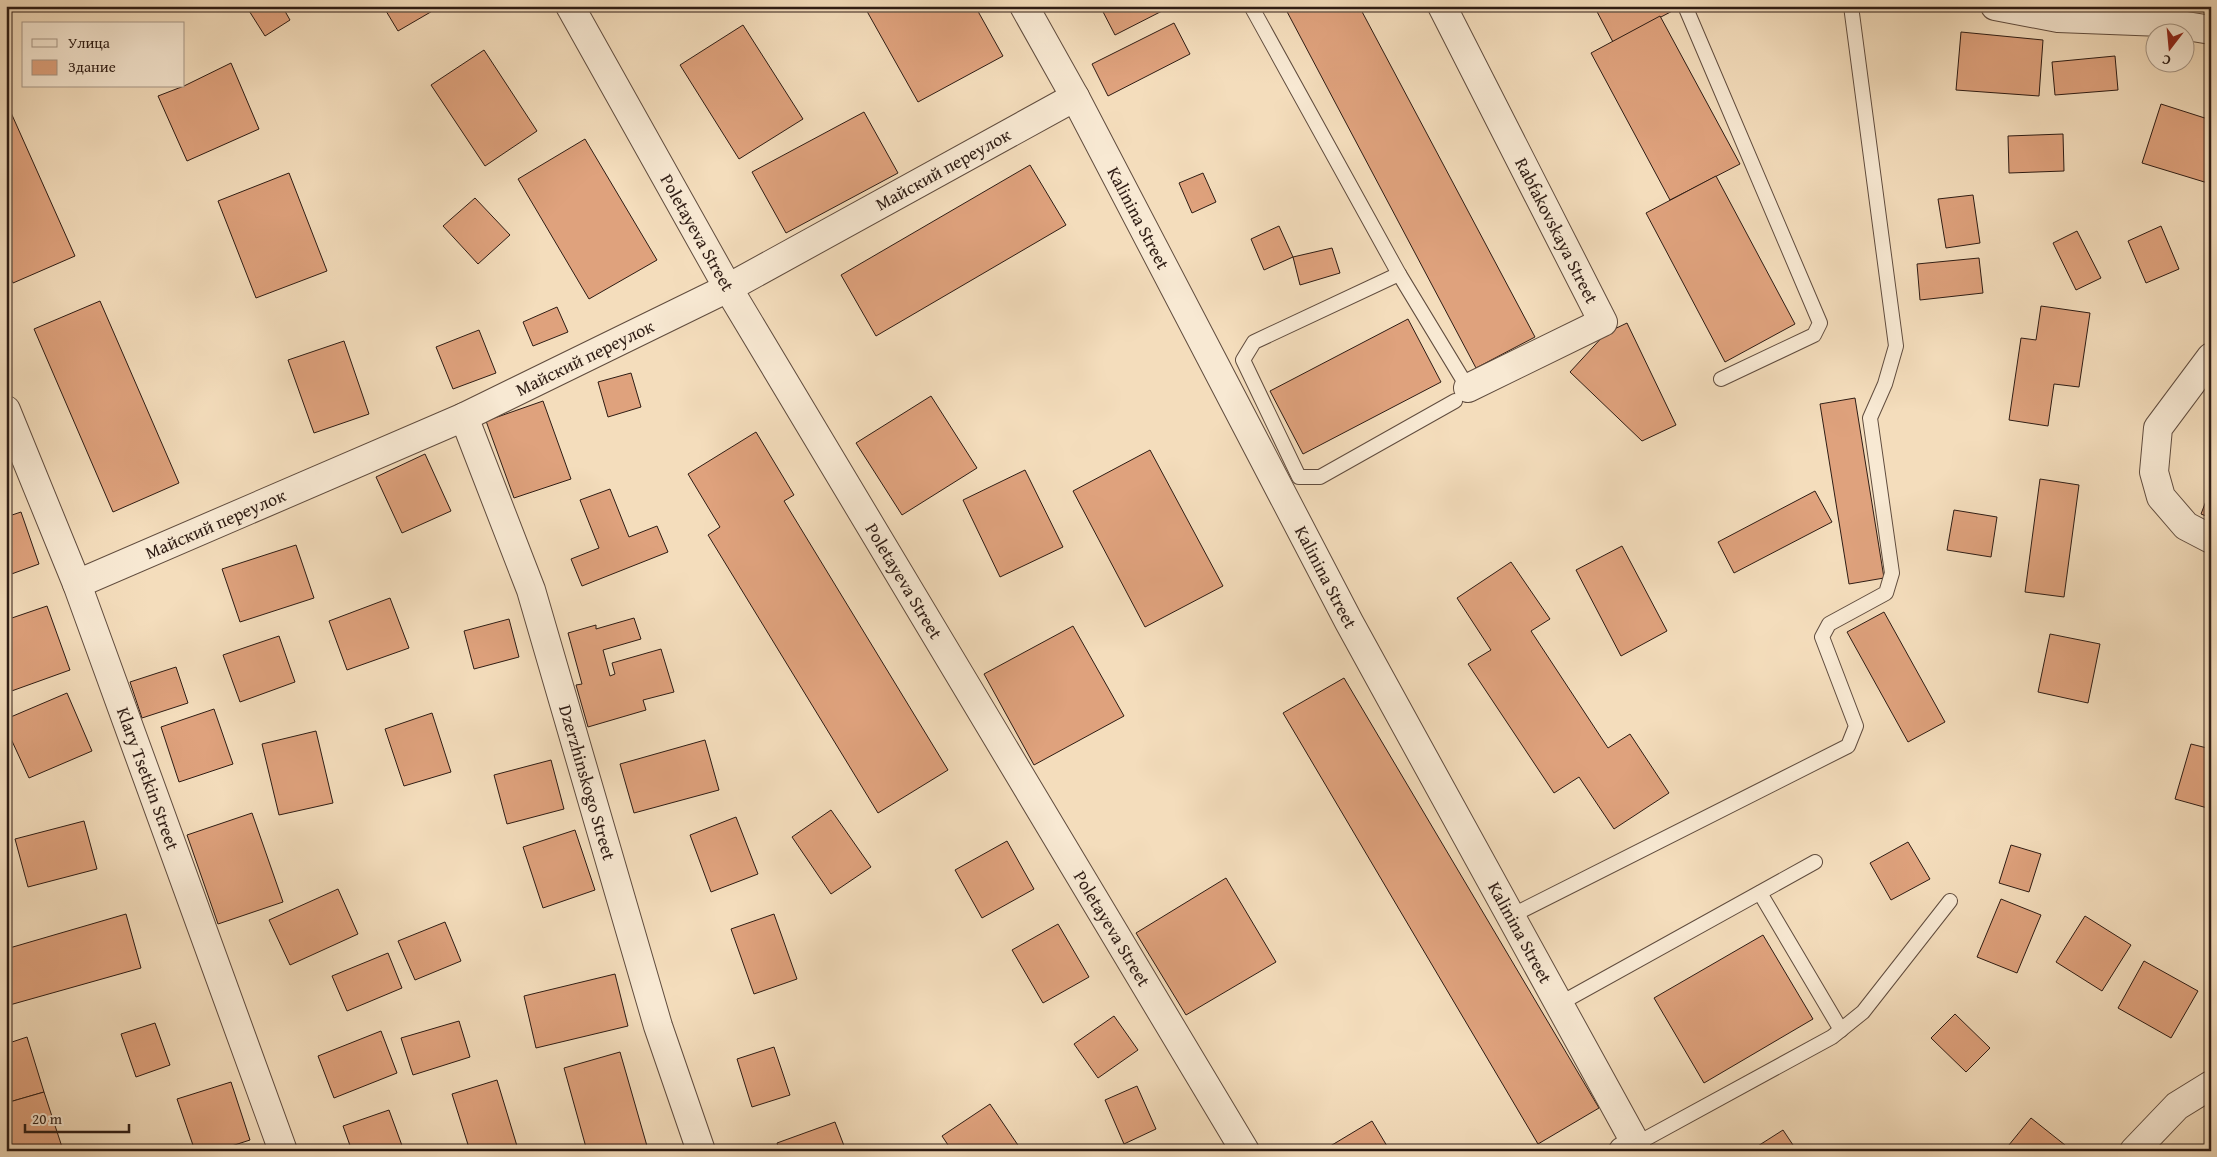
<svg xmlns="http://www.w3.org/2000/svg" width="2217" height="1157" viewBox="0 0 2217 1157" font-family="'Gentium Book Plus',serif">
  <rect width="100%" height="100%" fill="#f4ddbc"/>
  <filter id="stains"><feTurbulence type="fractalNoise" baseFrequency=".004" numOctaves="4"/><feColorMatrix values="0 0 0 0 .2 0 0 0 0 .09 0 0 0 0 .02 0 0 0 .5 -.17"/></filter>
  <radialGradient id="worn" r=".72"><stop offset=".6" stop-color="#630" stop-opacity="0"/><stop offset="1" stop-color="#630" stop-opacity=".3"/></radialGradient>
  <g fill="#dfa27d" stroke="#2e1c14">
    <path d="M 246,6 L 282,6 L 290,20 L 265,36 Z"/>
    <path d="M 383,6 L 441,6 L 398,31 Z"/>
    <path d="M 864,6 L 975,6 L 1003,56 L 918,102 Z"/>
    <path d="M 1100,6 L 1162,6 L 1164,10 L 1115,35 Z"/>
    <path d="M 1284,6 L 1359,6 L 1535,337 L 1476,368 Z"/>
    <path d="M 1594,6 L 1682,6 L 1613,42 Z"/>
    <path d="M 1660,16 L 1740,164 L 1670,200 L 1591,53 Z"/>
    <path d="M 1174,23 L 1190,54 L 1108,96 L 1092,64 Z"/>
    <path d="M 743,25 L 803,119 L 739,159 L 680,65 Z"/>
    <path d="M 1961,32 L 2043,40 L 2039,96 L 1956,90 Z"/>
    <path d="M 484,50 L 537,131 L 485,166 L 431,85 Z"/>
    <path d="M 2115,56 L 2118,90 L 2055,95 L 2052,62 Z"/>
    <path d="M 231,63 L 259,129 L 187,161 L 158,96 L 184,86 Z"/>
    <path d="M 2161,104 L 2211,120 L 2211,184 L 2142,163 Z"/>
    <path d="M 8,106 L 75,256 L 13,283 L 6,268 L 6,107 Z"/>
    <path d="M 864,112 L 898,173 L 786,233 L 752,172 Z"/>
    <path d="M 2063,134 L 2064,171 L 2009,173 L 2008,136 Z"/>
    <path d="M 585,139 L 657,260 L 589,299 L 518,179 Z"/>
    <path d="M 1030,165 L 1066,225 L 876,336 L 841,275 Z"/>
    <path d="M 289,173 L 327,271 L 256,298 L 218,201 Z"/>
    <path d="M 1203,173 L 1216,202 L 1192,213 L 1179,183 Z"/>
    <path d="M 1716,176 L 1795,324 L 1725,362 L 1646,213 Z"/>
    <path d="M 1973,195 L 1980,243 L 1946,248 L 1938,199 Z"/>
    <path d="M 475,198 L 510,235 L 478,264 L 443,226 Z"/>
    <path d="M 1279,226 L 1293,257 L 1264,270 L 1251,239 Z"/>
    <path d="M 2161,226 L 2179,269 L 2146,283 L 2128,241 Z"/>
    <path d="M 2077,231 L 2101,278 L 2076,290 L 2053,243 Z"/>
    <path d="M 1332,248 L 1340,273 L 1300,285 L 1293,257 Z"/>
    <path d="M 1979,258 L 1983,293 L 1920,300 L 1917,264 Z"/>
    <path d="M 100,301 L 179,483 L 113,512 L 34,329 Z"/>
    <path d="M 2041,306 L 2090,313 L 2079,387 L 2054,384 L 2048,426 L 2009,420 L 2021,338 L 2036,340 Z"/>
    <path d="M 557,307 L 568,332 L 533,346 L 523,322 Z"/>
    <path d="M 1408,319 L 1441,382 L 1303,454 L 1270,391 Z"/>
    <path d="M 1627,323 L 1676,425 L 1642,441 L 1570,372 L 1606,333 Z"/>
    <path d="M 479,330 L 496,373 L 453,389 L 436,347 Z"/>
    <path d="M 344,341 L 369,414 L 314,433 L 288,360 Z"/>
    <path d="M 631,373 L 641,407 L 608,417 L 598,382 Z"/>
    <path d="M 931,396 L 977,468 L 902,515 L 856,443 Z"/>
    <path d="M 1855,398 L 1884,578 L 1849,584 L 1820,404 Z"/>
    <path d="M 543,401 L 571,479 L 514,498 L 486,421 Z"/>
    <path d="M 756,432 L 794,495 L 784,501 L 948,770 L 878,813 L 708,535 L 720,527 L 688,474 Z"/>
    <path d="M 1150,450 L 1223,586 L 1145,627 L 1073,491 Z"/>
    <path d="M 425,454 L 451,511 L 402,533 L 376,477 Z"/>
    <path d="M 1025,470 L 1063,547 L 1000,577 L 963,500 Z"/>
    <path d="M 2040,479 L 2079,485 L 2064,597 L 2025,592 Z"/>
    <path d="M 2211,488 L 2211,518 L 2201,514 Z"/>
    <path d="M 610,489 L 629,537 L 657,526 L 668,552 L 582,586 L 571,559 L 599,548 L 580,500 Z"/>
    <path d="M 1815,491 L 1832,522 L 1734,573 L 1718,542 Z"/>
    <path d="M 1954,510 L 1997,517 L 1991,557 L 1947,550 Z"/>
    <path d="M 21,512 L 39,564 L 6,576 L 6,517 Z"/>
    <path d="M 296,545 L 314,598 L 240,622 L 222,569 Z"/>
    <path d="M 1622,546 L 1667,631 L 1621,656 L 1576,570 Z"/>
    <path d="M 1511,562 L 1550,619 L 1531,631 L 1608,748 L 1630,734 L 1669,793 L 1614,829 L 1579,777 L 1554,793 L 1468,664 L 1491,650 L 1457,598 Z"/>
    <path d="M 390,598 L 409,648 L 347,670 L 329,621 Z"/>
    <path d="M 47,606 L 70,670 L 6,693 L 6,620 Z"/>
    <path d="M 1884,612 L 1945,722 L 1908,742 L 1847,632 Z"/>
    <path d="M 634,618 L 641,639 L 603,650 L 610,676 L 615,674 L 612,663 L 661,649 L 674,692 L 643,700 L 646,710 L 588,727 L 576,685 L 582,684 L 568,633 L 596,625 L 596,629 Z"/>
    <path d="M 509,619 L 519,657 L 474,669 L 464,631 Z"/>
    <path d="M 1073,626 L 1124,716 L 1034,765 L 984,674 Z"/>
    <path d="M 2050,634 L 2100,644 L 2088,703 L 2038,692 Z"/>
    <path d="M 279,636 L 295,682 L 240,702 L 223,655 Z"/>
    <path d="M 176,667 L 188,703 L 142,718 L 130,682 Z"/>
    <path d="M 1344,678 L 1599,1108 L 1538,1144 L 1283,713 Z"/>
    <path d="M 67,693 L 92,751 L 29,778 L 6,728 L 6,719 Z"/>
    <path d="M 214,709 L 233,764 L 179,782 L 161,727 Z"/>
    <path d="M 432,713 L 451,772 L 404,786 L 385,729 Z"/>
    <path d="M 316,731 L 333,803 L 279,815 L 262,744 Z"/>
    <path d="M 705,740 L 719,790 L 634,813 L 620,764 Z"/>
    <path d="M 2191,744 L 2211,749 L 2211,809 L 2175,799 Z"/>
    <path d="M 551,760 L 564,809 L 507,824 L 494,775 Z"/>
    <path d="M 831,810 L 871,867 L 831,894 L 792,837 Z"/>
    <path d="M 252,813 L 283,902 L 218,924 L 187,835 Z"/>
    <path d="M 736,817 L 758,874 L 711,892 L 690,835 Z"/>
    <path d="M 84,821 L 97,869 L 28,887 L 15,839 Z"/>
    <path d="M 575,830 L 595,890 L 543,908 L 523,847 Z"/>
    <path d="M 1007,841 L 1034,889 L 982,918 L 955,870 Z"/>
    <path d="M 1908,842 L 1930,879 L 1891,900 L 1870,863 Z"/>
    <path d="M 2011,845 L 2041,854 L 2029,892 L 1999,883 Z"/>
    <path d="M 1226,878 L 1276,962 L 1186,1015 L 1136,933 Z"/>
    <path d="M 338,889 L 358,934 L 290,965 L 269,920 Z"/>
    <path d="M 2001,899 L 2041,915 L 2017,973 L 1977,957 Z"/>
    <path d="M 126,914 L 141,968 L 6,1006 L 6,949 Z"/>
    <path d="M 774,914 L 797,979 L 754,994 L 731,929 Z"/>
    <path d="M 2085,916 L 2131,945 L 2102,991 L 2056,962 Z"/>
    <path d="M 445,922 L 461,961 L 415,980 L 398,941 Z"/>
    <path d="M 1058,924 L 1089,977 L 1043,1003 L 1012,950 Z"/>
    <path d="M 1763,935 L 1813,1019 L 1704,1083 L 1654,998 Z"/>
    <path d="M 388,953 L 402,988 L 347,1011 L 332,976 Z"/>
    <path d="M 2144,961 L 2198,991 L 2171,1038 L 2118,1008 Z"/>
    <path d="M 615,974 L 628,1026 L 536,1048 L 524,996 Z"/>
    <path d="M 1955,1014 L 1990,1048 L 1966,1072 L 1931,1038 Z"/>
    <path d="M 1114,1016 L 1138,1050 L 1098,1078 L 1074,1044 Z"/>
    <path d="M 459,1021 L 470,1057 L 413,1075 L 401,1038 Z"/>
    <path d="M 155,1023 L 170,1065 L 136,1077 L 121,1034 Z"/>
    <path d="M 381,1031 L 397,1073 L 334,1098 L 318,1056 Z"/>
    <path d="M 27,1037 L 44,1092 L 6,1103 L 6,1044 Z"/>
    <path d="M 774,1047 L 790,1095 L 752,1107 L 737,1059 Z"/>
    <path d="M 620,1052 L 647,1146 L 629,1151 L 587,1151 L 564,1068 Z"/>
    <path d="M 497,1080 L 517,1146 L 501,1151 L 470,1151 L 452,1094 Z"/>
    <path d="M 231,1082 L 250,1140 L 216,1151 L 195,1151 L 177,1099 Z"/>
    <path d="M 1137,1086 L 1156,1129 L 1124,1144 L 1105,1100 Z"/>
    <path d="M 44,1092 L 63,1150 L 6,1151 L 6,1103 Z"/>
    <path d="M 990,1104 L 1022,1151 L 952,1151 L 942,1136 Z"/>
    <path d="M 389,1110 L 404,1151 L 352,1151 L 343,1126 Z"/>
    <path d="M 2031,1118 L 2070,1149 L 2069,1151 L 2004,1151 Z"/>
    <path d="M 1372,1121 L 1390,1151 L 1322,1151 Z"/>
    <path d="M 835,1122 L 846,1151 L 779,1151 L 777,1143 Z"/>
    <path d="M 1783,1130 L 1797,1151 L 1750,1151 Z"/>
  </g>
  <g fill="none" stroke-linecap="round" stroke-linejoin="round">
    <g stroke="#604c3e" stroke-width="16">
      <g id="service">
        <path d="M 1251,6 L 1399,274 L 1468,388"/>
        <path d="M 1685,6 L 1820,323 L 1814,335 L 1721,379"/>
        <path d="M 1399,274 L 1254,342 L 1243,360 L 1299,477 L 1320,477 L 1455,401"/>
        <path d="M 1760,893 L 1841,1030"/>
        <path d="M 1511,916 L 1848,746 L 1856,726 L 1822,637 L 1829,624 L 1886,593 L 1892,573 L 1870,418 L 1885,384 L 1896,346 L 1851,6"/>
        <path d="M 1559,1004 L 1815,862"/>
        <path d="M 1636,1144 L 1832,1037 L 1863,1012 L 1950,901"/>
      </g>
    </g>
    <g stroke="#604c3e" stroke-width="30">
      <g id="minor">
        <path id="s1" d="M 570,6 L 728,288 L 1245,1151"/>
        <path id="s2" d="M 1024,6 L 1075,97 L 1349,622 L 1636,1144 L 1623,1151"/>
        <path id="s3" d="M 1442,6 L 1603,322 L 1468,388"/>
        <path d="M 1995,6 L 2058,18 L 2162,22 L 2211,30"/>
        <path d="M 2211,357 L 2158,428 L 2154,472 L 2161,497 L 2186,526 L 2211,539"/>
        <path id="s4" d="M 6,410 L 77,584 L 283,1151"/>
        <path id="s5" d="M 464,417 L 531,590 L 658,1026 L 701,1151"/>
        <path id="s6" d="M 77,584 L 464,417 L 728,288 L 1075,97"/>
        <path d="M 2134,1151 L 2177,1106 L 2211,1085"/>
      </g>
    </g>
    <use href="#service" stroke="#f8e9d3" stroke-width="14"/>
    <use href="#minor" stroke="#f8e9d3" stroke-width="28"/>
  </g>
  <g text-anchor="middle" stroke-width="4" stroke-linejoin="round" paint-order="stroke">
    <g font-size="18" fill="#2e1c14" stroke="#f8e9d3">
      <text dy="6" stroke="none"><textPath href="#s6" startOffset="961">Майский переулок</textPath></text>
      <text dy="6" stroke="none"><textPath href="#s2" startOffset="241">Kalinina Street</textPath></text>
      <text dy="6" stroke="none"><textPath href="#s3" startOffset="252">Rabfakovskaya Street</textPath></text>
      <text dy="6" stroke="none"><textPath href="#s1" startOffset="260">Poletayeva Street</textPath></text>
      <text dy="6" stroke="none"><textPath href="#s6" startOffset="556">Майский переулок</textPath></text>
      <text dy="6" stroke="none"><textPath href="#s6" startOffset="151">Майский переулок</textPath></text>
      <text dy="6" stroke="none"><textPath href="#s2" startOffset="646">Kalinina Street</textPath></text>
      <text dy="6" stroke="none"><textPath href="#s1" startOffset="665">Poletayeva Street</textPath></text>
      <text dy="6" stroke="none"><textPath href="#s4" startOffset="395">Klary Tsetkin Street</textPath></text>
      <text dy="6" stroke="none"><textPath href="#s5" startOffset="386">Dzerzhinskogo Street</textPath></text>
      <text dy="6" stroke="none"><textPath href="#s1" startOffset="1070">Poletayeva Street</textPath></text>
      <text dy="6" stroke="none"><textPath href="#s2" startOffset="1051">Kalinina Street</textPath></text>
    </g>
  </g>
  <rect width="2217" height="1157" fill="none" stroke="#f4ddbc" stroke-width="25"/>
  <rect x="8" y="8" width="2202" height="1142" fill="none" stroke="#2e1c14" stroke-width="2.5"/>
  <rect x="12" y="12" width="2192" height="1132" fill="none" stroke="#2e1c14"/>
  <rect x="22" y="22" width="162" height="65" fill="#f8e9d3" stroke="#a79787"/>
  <rect x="32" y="39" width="25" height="8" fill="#f8e9d3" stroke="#a79787"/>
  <text x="68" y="48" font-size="15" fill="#2e1c14">Улица</text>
  <rect x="32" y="60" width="25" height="15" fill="#dfa27d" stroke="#a79787"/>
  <text x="68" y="72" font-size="15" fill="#2e1c14">Здание</text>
  <g transform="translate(2170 48) rotate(196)"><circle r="24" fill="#f8e9d3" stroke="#a79787"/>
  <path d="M0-4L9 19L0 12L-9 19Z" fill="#8f2418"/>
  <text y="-8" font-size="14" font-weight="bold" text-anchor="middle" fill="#2e1c14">С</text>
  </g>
  <path d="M25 1124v8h104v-8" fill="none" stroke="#2e1c14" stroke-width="2.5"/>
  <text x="32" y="1124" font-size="15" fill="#2e1c14" stroke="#f8e9d3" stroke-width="4" paint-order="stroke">20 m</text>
  <rect width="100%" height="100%" filter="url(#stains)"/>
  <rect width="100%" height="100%" fill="url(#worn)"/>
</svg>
